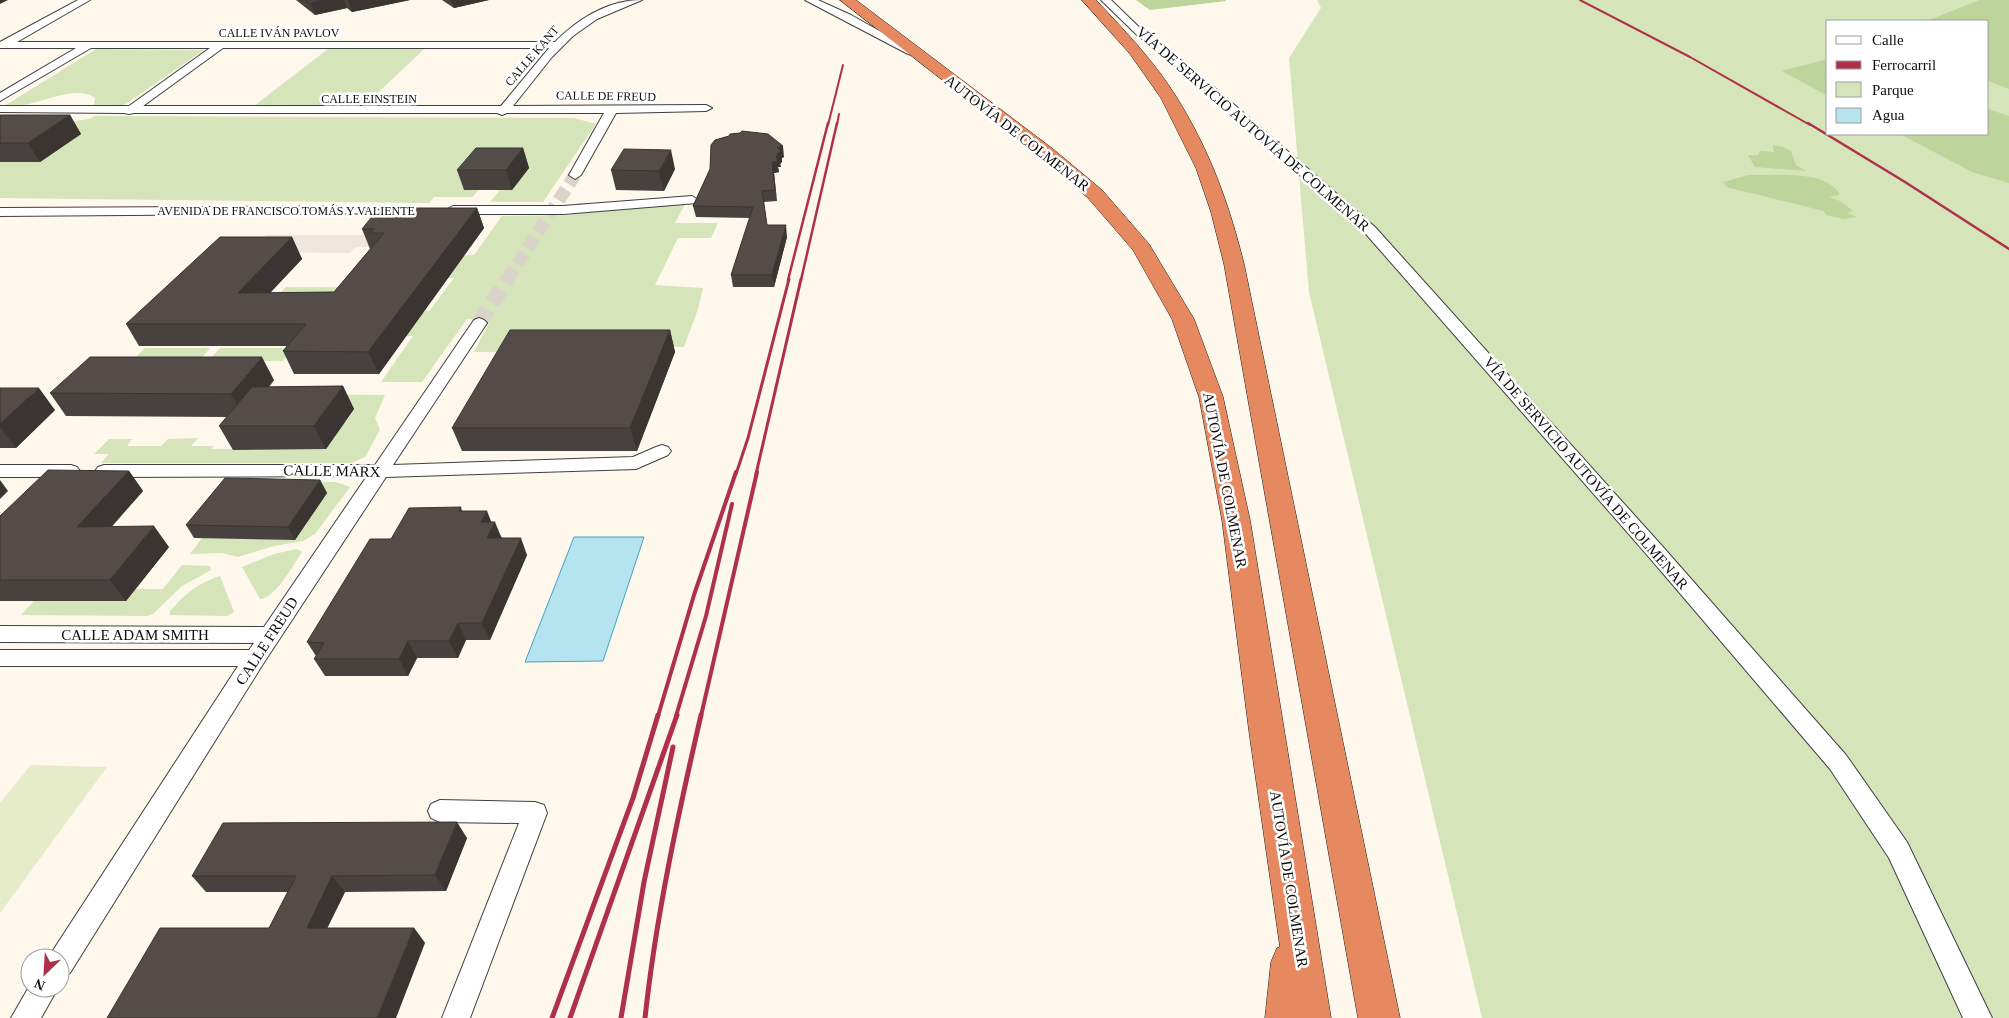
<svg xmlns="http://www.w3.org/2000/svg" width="2009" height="1018" viewBox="0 0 2009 1018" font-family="'Times New Roman',serif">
  <rect width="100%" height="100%" fill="#fdf7ec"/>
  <g fill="#d6e4b9">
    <path d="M 1317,0 L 1979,0 L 1926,21 L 1828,21 L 1828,134 L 1988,134 L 1988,81 L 2009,88 L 2009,1018 L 1482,1018 L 1309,292 L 1289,58 L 1321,8 Z"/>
    <path d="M 96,49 L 204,50 L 124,105 L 94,105 L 95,98 C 78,84 41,103 22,105 C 17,105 11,105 6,105 Z"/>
    <path d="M 328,49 L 424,49 L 365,105 L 255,105 Z"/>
    <path d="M 95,116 L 574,118 L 596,124 L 543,202 L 490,202 L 500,190 L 512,190 L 528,168 L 465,190 L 478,190 L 473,197 L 434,197 L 429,203 L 0,198 L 0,162 L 40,162 C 48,149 56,126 72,122 C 81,119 87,121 95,116 Z"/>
    <path d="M 579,203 L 685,204 L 675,223 L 718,223 L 711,238 L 678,238 L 655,285 L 703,288 L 698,309 L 684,347 L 527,347 L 499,352 L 474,352 L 490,321 L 467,319 L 422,382 L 381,382 L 413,336 L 337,336 L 357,311 L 429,311 L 454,278 L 385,276 L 402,256 L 474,255 L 502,216 L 571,215 Z"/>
    <path d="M 286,287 L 345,287 L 335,299 L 275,298 Z"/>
    <path d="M 145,348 L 210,348 L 200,360 L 134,359 Z"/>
    <path d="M 220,348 L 294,348 L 283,361 L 208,361 Z"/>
    <path d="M 283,394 L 385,395 L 375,418 L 380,430 L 365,457 L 351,463 L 101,463 L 109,454 L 94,454 L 109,439 L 132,439 L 127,446 L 161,446 L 168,439 L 198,438 L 191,446 L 213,446 L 212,449 L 326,449 L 335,436 L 324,422 L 346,422 L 354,410 L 271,410 Z"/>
    <path d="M 241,481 L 336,482 L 350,487 L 315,534 L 303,541 L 274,546 L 238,557 L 222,553 L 190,554 L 202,538 L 295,540 L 308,522 L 284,521 Z"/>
    <path d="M 297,549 L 302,552 C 293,565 276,598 260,599 L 242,567 L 274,554 Z"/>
    <path d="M 182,565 L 210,566 L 211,570 L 182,586 L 153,614 L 147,616 L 21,615 L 34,601 L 126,601 L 136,589 L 163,589 Z"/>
    <path d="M 220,576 L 234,612 L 227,616 L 170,615 L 170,611 C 186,593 197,584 220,576 Z"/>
  </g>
  <g fill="#bdd49a">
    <path d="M 1136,0 L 1225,0 L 1226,1 L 1150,10 Z"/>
    <path d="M 1979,0 L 2009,0 L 2009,89 L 1988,81 L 1988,21 L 1926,21 Z"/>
    <path d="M 1828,59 L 1828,96 L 1782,71 Z"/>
    <path d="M 1988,109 L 2009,116 L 2009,183 L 1972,172 L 1900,134 L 1988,134 Z"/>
    <path d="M 1773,145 L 1783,147 L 1791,151 L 1796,165 L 1806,171 L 1755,167 L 1748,155 L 1758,155 L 1760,151 L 1774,152 Z"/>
    <path d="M 1749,175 C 1774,176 1827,169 1840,195 L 1829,197 L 1840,201 L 1853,211 L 1847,213 L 1857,217 L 1844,219 L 1826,215 L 1824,211 L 1726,187 L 1723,182 Z"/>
  </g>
  <path fill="#e6ecca" d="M 31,765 L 107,767 L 0,913 L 0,803 Z"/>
  <path fill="#ece6dc" d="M 266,235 L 383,235 L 373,247 L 356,247 L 350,253 L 264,252 L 254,247 Z"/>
  <path fill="#b5e3f0" stroke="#43a2c1" d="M 574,537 L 644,537 L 603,661 L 525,662 Z"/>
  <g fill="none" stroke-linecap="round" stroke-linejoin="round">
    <path stroke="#d9d4ca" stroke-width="13" stroke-dasharray="13 6" stroke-linecap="butt" d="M 507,280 L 575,175"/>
    <path stroke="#d9d4ca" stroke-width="16" stroke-dasharray="16 8" stroke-linecap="butt" d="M 479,323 L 508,279"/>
    <g stroke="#3f3f3f" stroke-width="2">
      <g id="street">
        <path d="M 78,0 L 90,0 L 17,42 L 555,42 C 578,19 608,0 642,0 L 597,19 L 573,36 L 552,57 L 513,106 L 706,105 L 712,108 L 706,111 L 616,113 L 581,175 L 575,179 L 569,175 L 604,113 L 507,113 L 502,115 L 497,113 L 134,113 L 129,114 L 124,113 L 0,112 L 0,106 L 129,106 L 210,48 L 91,48 L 0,101 L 0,93 L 76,48 L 0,48 L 0,42 ZM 223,48 L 549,48 L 501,106 L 143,106 Z"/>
        <path d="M 805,0 L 818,0 L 851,15 L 917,52 L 912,55 L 908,54 Z"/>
        <path d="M 1101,0 L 1111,0 L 1143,31 L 1200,75 L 1375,227 L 1663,547 L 1846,755 L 1907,842 L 1992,1018 L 1963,1018 L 1889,858 L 1830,769 L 1649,557 L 1365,233 L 1192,79 L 1137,35 Z"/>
        <path d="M 692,196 L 698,200 L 697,203 L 563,214 L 453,214 L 446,210 L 453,206 L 563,206 Z"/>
        <path d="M 403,206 L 410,210 L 408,213 L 0,216 L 0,208 Z"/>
        <path d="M 479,318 L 484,320 L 487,323 L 393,465 L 633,457 L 656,447 L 662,445 L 668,447 L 671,451 L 668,455 L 636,469 L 386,477 L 263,664 L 70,973 L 60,977 L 60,958 L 49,958 L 50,955 L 238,666 L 0,666 L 0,650 L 249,650 L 254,643 L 0,642 L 0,626 L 264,627 L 367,476 L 104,477 L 98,475 L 95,471 L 98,467 L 104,465 L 375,465 L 474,320 Z"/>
        <path d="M 0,465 L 71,465 L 77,467 L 80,471 L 77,475 L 71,477 L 0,477 Z"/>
        <path d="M 440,800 L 535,802 L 544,805 L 547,813 L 470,1018 L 442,1018 L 519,823 L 440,822 L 431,818 L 428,811 L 431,804 Z"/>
        <path d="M 30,985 L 30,988 L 58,988 L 41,1018 L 11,1018 Z"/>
      </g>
    </g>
    <g stroke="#1d1d1d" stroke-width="1">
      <g id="highway">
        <path d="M 840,0 L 856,0 L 1053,149 L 1102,190 L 1149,244 L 1194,319 L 1223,397 L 1250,520 L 1331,1018 L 1265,1018 L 1271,962 L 1277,948 L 1280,947 L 1249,731 L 1222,520 L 1199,397 L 1172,319 L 1133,250 L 1088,198 L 1041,157 Z"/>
        <path d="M 1082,0 L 1096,0 C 1125,31 1155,62 1177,98 C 1210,151 1229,204 1244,264 L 1400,1018 L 1358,1018 L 1224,264 L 1211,212 L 1196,168 L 1161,98 L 1130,54 Z"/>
      </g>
    </g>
    <use href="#street" fill="#fff" fill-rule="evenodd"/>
    <use href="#highway" fill="#e78960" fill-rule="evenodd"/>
    <g stroke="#af304a" stroke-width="2">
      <path d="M 1580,0 L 1690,57 L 1810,125"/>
      <path d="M 828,125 L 843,65"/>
      <path d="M 837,125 L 839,114"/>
    </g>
    <g stroke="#af304a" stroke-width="2.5">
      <path d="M 1808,123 L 1905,182 L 2009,249"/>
      <path d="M 788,280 L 828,123"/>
      <path d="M 801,280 L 837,123"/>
    </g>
    <g stroke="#af304a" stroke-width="3">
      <path d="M 736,474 L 748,438 L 789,279"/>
      <path d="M 756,474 L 801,279"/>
    </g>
    <g stroke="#af304a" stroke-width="4">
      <path d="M 658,716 L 694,595 L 736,472"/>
      <path d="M 676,716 L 706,616 L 732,504"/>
      <path d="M 701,716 L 757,472"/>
    </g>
    <g stroke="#af304a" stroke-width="5">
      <path d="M 552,1018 L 633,798 L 658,715"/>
      <path d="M 570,1018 L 677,715"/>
      <path d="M 621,1018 L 644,882 L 673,747"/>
      <path d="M 645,1018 C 656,916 678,815 701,715"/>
    </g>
  </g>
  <g fill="#47413f">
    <path d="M 296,0 L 410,0 L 352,12 L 347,8 L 315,15 Z"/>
    <path d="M 442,0 L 489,0 L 454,8 Z"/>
    <path d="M 0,115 L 70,115 L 81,134 L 40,162 L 0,162 Z"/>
    <path d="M 523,148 L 529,168 L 512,190 L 464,190 L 457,170 Z"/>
    <path d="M 784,157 L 782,158 L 782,162 L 780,164 L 781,167 L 778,167 L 779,172 L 774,173 L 777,201 L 764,202 L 767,225 L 787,237 L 774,287 L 733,287 L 731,275 L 750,218 L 696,217 L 693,206 L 710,169 Z"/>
    <path d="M 675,169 L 664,191 L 616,190 L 611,170 Z"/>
    <path d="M 477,208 L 484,228 L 379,374 L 294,374 L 283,351 L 287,346 L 139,346 L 126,324 L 292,237 L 302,259 L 270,293 L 334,292 L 370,249 L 362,229 Z"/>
    <path d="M 670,330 L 675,352 L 637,451 L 462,451 L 452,428 Z"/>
    <path d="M 274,380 L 269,387 L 343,386 L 354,409 L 326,449 L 233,450 L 219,426 L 227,417 L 66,416 L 50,393 Z"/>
    <path d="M 0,388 L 55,410 L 16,448 L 0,448 Z"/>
    <path d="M 129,471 L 143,491 L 111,527 L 169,547 L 126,601 L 0,601 L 0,516 Z"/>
    <path d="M 320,480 L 327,493 L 295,540 L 194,538 L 186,525 Z"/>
    <path d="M 461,507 L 462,511 L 492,522 L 502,538 L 527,555 L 490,640 L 466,640 L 458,658 L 417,658 L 408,676 L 325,676 L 314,659 L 316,656 L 307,642 L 391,539 Z"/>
    <path d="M 467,838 L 446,891 L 345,892 L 327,928 L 414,928 L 425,943 L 269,928 L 288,892 L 206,892 L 192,876 Z"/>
  </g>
  <g fill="#3a3533">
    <path d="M 0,0 L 8,0 L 0,4 Z"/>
    <path d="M 326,0 L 344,0 L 347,8 L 315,15 L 310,3 Z"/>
    <path d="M 348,0 L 410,0 L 352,12 Z"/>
    <path d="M 451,0 L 489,0 L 454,8 Z"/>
    <path d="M 70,115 L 81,134 L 40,162 L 28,143 Z"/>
    <path d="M 783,146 L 784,157 L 782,158 L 782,162 L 780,164 L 781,167 L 778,167 L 779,172 L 774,173 L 777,201 L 772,162 L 776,156 L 777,147 Z"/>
    <path d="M 523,148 L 529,168 L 512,190 L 506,170 Z"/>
    <path d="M 671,150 L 675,169 L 664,191 L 659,171 Z"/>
    <path d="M 477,208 L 484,228 L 379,374 L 368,352 Z"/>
    <path d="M 786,225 L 787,237 L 774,287 L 772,275 Z"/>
    <path d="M 292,237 L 302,259 L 249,315 L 238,293 Z"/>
    <path d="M 670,330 L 675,352 L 637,451 L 630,428 Z"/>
    <path d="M 262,357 L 274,380 L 244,417 L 231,394 Z"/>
    <path d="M 343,386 L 354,409 L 326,449 L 314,426 Z"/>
    <path d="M 39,388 L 55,410 L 16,448 L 0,427 L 0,424 Z"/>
    <path d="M 129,471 L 143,491 L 93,548 L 77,527 Z"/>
    <path d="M 0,480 L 8,491 L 0,499 Z"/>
    <path d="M 320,480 L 327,493 L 295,540 L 288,527 Z"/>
    <path d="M 487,511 L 493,526 L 495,522 L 502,539 L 494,555 L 481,522 Z"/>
    <path d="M 154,526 L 169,547 L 126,601 L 110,580 Z"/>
    <path d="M 521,538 L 527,555 L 490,640 L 482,623 Z"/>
    <path d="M 458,623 L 466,640 L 458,658 L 449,641 Z"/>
    <path d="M 408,641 L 417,658 L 408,676 L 399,659 Z"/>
    <path d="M 457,822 L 467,838 L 446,891 L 435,875 Z"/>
    <path d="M 332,876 L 345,892 L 320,943 L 307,928 Z"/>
    <path d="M 414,928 L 425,943 L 396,1018 L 377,1018 Z"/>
  </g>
  <g fill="#534c49" stroke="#3a3533">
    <path d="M 306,0 L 326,0 L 310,3 Z"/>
    <path d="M 0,115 L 70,115 L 28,143 L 0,143 Z"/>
    <path d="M 742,131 L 768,134 L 783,146 L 777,147 L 781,151 L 777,154 L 779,156 L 776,156 L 778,161 L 772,162 L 775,190 L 762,191 L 767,225 L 786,225 L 772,275 L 731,275 L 753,207 L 693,206 L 710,169 L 711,145 L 715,140 L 729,136 L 730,134 L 740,133 Z"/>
    <path d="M 476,148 L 523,148 L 506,170 L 457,170 Z"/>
    <path d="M 624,149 L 671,150 L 659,171 L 611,170 Z"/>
    <path d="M 379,208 L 477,208 L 368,352 L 283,351 L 306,324 L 126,324 L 220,237 L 292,237 L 238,293 L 334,292 L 384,233 L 370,233 L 374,229 L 362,229 Z"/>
    <path d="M 510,330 L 670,330 L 630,428 L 452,428 Z"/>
    <path d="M 90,357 L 262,357 L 231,394 L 50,393 Z"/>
    <path d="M 343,386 L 314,426 L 219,426 L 252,387 Z"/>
    <path d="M 0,388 L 39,388 L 0,424 Z"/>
    <path d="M 48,470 L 129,471 L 77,527 L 154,526 L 110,580 L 0,580 L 0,516 Z"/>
    <path d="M 225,478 L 320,480 L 288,527 L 186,525 Z"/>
    <path d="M 461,507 L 459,511 L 487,511 L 481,522 L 495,522 L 487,538 L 521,538 L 482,623 L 458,623 L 449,641 L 408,641 L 399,659 L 314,659 L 324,643 L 307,642 L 370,539 L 391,539 L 409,508 Z"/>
    <path d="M 457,822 L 435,875 L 332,876 L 307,928 L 414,928 L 377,1018 L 107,1018 L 160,928 L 269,928 L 296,876 L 192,876 L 223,823 Z"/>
  </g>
  <g text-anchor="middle" stroke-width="5" stroke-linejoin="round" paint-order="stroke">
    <g font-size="12" fill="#0c0c0c" stroke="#fff">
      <text x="279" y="37">CALLE IVÁN PAVLOV</text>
      <text transform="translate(532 56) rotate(-49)" y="4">CALLE KANT</text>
      <text transform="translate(606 96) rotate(1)" y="4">CALLE DE FREUD</text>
      <text x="369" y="103">CALLE EINSTEIN</text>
      <text x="286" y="215">AVENIDA DE FRANCISCO TOMÁS Y VALIENTE</text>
    </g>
    <g font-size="15" fill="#0c0c0c" stroke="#fff">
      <text transform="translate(1253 129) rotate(41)" y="5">VÍA DE SERVICIO AUTOVÍA DE COLMENAR</text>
      <text transform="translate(1017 133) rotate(38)" y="5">AUTOVÍA DE COLMENAR</text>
      <text transform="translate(332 471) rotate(1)" y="5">CALLE MARX</text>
      <text transform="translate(1586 473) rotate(49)" y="5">VÍA DE SERVICIO AUTOVÍA DE COLMENAR</text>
      <text transform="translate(1225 480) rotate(79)" y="5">AUTOVÍA DE COLMENAR</text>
      <text x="135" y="640">CALLE ADAM SMITH</text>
      <text transform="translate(267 641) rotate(-57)" y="5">CALLE FREUD</text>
      <text transform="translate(1289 879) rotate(81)" y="5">AUTOVÍA DE COLMENAR</text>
    </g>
  </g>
  <rect x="1826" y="20" width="162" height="115" fill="#ffffff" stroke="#9e9e9e"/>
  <rect x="1836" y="36" width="25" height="8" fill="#ffffff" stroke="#9e9e9e"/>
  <text x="1872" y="45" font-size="15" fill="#0c0c0c">Calle</text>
  <rect x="1836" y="61" width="25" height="8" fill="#af304a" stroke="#9e9e9e"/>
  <text x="1872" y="70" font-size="15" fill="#0c0c0c">Ferrocarril</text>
  <rect x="1836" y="82" width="25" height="15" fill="#d6e4b9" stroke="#9e9e9e"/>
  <text x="1872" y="95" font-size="15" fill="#0c0c0c">Parque</text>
  <rect x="1836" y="108" width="25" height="15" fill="#b5e3f0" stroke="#9e9e9e"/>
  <text x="1872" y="120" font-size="15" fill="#0c0c0c">Agua</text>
  <g transform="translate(45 973) rotate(205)"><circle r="24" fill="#ffffff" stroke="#9e9e9e"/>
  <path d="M0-4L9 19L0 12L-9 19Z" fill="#af304a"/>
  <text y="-8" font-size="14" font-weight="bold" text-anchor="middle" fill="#0c0c0c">N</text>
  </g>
</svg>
